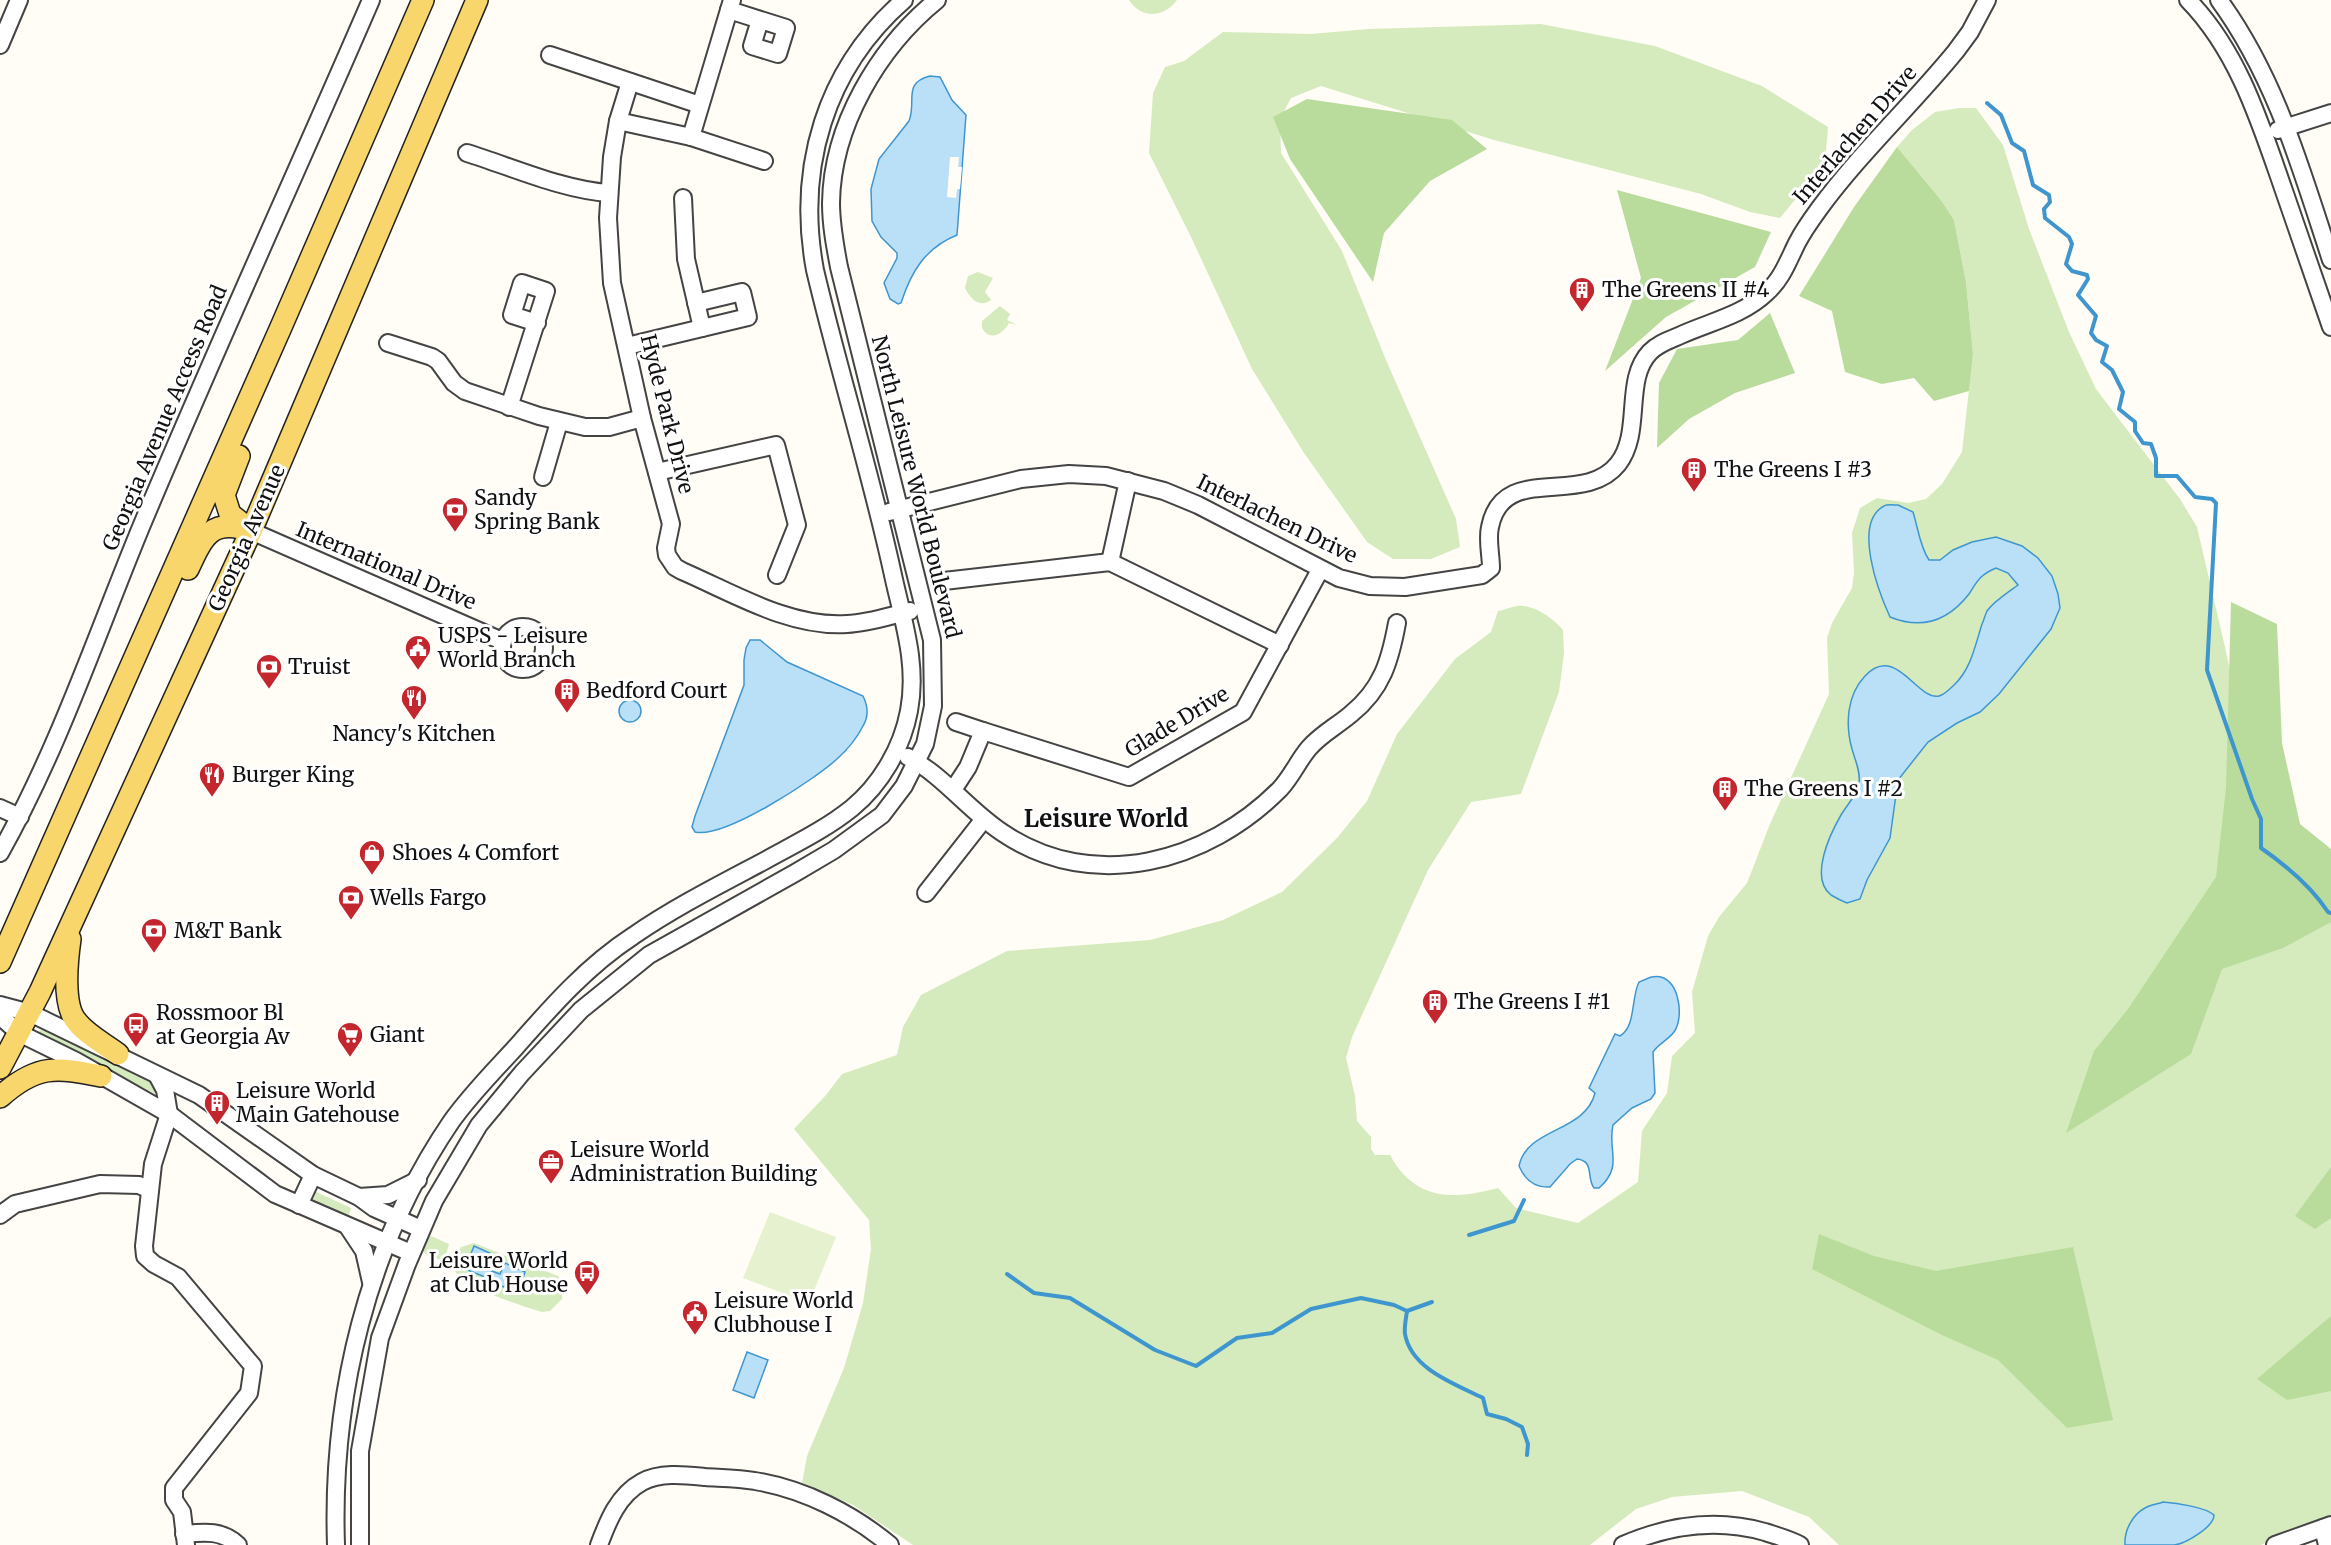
<svg xmlns="http://www.w3.org/2000/svg" width="2331" height="1545" viewBox="0 0 2331 1545" font-family="Merriweather,serif">
  <rect width="100%" height="100%" fill="#fffdf5"/>
  <g fill="#d5ebbd">
    <path d="M 1129,0 L 1177,0 C 1164,18 1141,19 1129,0 Z"/>
    <path d="M 1541,24 L 1655,46 L 1762,86 L 1828,127 L 1825,163 L 1780,218 L 1750,212 L 1701,194 L 1494,140 L 1321,86 L 1291,98 L 1280,119 L 1281,153 L 1342,251 L 1386,360 L 1456,519 L 1460,547 L 1431,559 L 1393,559 L 1367,542 L 1304,453 L 1252,369 L 1192,239 L 1149,153 L 1153,93 L 1165,67 L 1184,61 L 1223,32 L 1311,34 L 1368,29 Z"/>
    <path d="M 1959,108 L 1976,108 L 2003,145 L 2029,229 L 2069,332 L 2096,389 L 2180,499 L 2197,527 L 2225,647 L 2254,784 L 2331,907 L 2331,1518 L 2301,1526 L 2261,1545 L 1839,1545 L 1809,1517 L 1742,1491 L 1672,1497 L 1636,1509 L 1590,1545 L 913,1545 L 853,1505 L 802,1483 L 807,1456 L 844,1368 L 863,1303 L 871,1249 L 869,1220 L 794,1129 L 826,1095 L 842,1074 L 897,1055 L 903,1027 L 921,995 L 1007,951 L 1150,940 L 1223,920 L 1282,892 L 1337,838 L 1367,801 L 1397,734 L 1455,659 L 1491,632 L 1498,611 C 1504,610 1511,607 1517,606 C 1533,604 1553,618 1563,630 L 1564,653 L 1559,692 L 1521,794 L 1471,802 L 1428,870 L 1352,1037 L 1346,1058 L 1355,1096 L 1357,1121 L 1371,1137 L 1371,1149 L 1375,1155 L 1390,1155 C 1415,1201 1453,1200 1498,1188 L 1516,1208 L 1578,1223 L 1638,1182 L 1642,1131 L 1667,1093 L 1672,1056 L 1695,1033 L 1692,992 L 1708,936 L 1719,917 L 1747,883 L 1770,824 L 1829,694 L 1827,638 L 1832,623 L 1852,588 L 1854,572 L 1852,533 L 1860,508 L 1877,498 L 1908,503 L 1926,499 L 1942,484 L 1962,452 L 1973,354 L 1966,282 L 1954,220 L 1941,200 L 1897,147 L 1912,130 L 1935,112 Z"/>
    <path d="M 978,272 L 993,278 L 985,292 L 991,300 C 980,308 971,300 965,288 L 968,276 Z"/>
    <path d="M 1000,306 L 1010,314 L 1007,320 L 1017,325 L 1009,323 C 1003,334 990,342 982,328 L 982,321 Z"/>
    <path d="M 45,1027 L 150,1080 L 160,1096 L 42,1036 L 39,1031 Z"/>
    <path d="M 314,1191 L 351,1208 L 348,1217 L 309,1199 Z"/>
    <path d="M 431,1236 L 449,1244 L 445,1258 L 442,1260 L 428,1256 L 422,1251 L 426,1239 Z"/>
    <path d="M 474,1243 L 558,1276 L 563,1281 L 562,1299 L 550,1311 L 542,1312 C 524,1307 471,1289 459,1277 C 451,1268 453,1255 461,1247 Z"/>
  </g>
  <g fill="#b9dc9c">
    <path d="M 1307,99 L 1452,120 L 1487,149 L 1430,181 L 1384,233 L 1373,282 L 1290,159 L 1273,117 Z"/>
    <path d="M 1897,147 L 1941,200 L 1954,220 L 1966,282 L 1973,354 L 1969,391 L 1934,401 L 1914,378 L 1882,384 L 1845,372 L 1832,311 L 1799,296 L 1854,207 Z"/>
    <path d="M 1617,190 L 1771,232 L 1755,267 L 1666,317 L 1605,371 L 1641,278 Z"/>
    <path d="M 1770,313 L 1795,373 L 1735,393 L 1689,419 L 1657,448 L 1659,383 L 1677,349 L 1738,340 Z"/>
    <path d="M 2231,602 L 2277,624 L 2282,743 L 2300,824 L 2331,849 L 2331,922 L 2283,948 L 2222,969 L 2191,1054 L 2066,1133 L 2094,1051 L 2128,1009 L 2216,877 L 2226,788 Z"/>
    <path d="M 2331,1167 L 2331,1218 L 2315,1229 L 2295,1216 Z"/>
    <path d="M 1819,1234 L 1874,1256 L 1936,1271 L 2073,1247 L 2113,1420 L 2067,1428 L 1998,1360 L 1942,1335 L 1812,1269 Z"/>
    <path d="M 2331,1316 L 2331,1391 L 2287,1400 L 2257,1379 Z"/>
  </g>
  <path fill="#e6f2cf" d="M 770,1212 L 836,1237 L 809,1303 L 743,1278 Z"/>
  <g fill="#b9e0f7" stroke="#3f96cf" stroke-width="1.5">
    <path d="M 930,76 L 940,77 L 952,100 L 966,115 L 957,235 C 925,248 911,272 901,303 L 898,304 L 890,299 L 884,283 L 897,258 L 897,253 L 881,237 L 872,221 L 871,189 L 879,159 L 909,121 C 917,101 902,83 930,76 Z"/>
    <path d="M 1898,505 L 1913,512 C 1918,528 1920,547 1929,560 L 1940,560 L 1953,550 L 1972,542 L 1996,537 L 2022,546 L 2038,558 L 2052,576 L 2058,594 L 2060,608 L 2051,629 L 1999,694 L 1980,712 L 1957,723 L 1928,742 L 1898,780 L 1890,838 L 1867,880 L 1860,899 L 1847,903 C 1842,901 1836,898 1831,895 C 1809,878 1830,834 1841,815 C 1847,805 1856,796 1859,784 C 1861,772 1855,760 1852,749 C 1845,724 1847,695 1865,676 C 1896,643 1917,701 1939,696 C 1944,695 1950,689 1954,685 C 1971,669 1975,646 1982,624 C 1984,620 1985,615 1987,611 C 1994,601 2009,592 2018,585 L 2008,573 L 1996,568 C 1980,575 1978,580 1969,594 C 1948,621 1922,630 1890,617 C 1879,593 1852,523 1884,506 C 1887,504 1894,505 1898,505 Z"/>
    <path d="M 750,640 L 760,640 L 787,662 L 863,696 C 868,706 869,716 863,726 C 857,738 847,750 837,759 C 814,780 724,839 695,832 L 692,827 L 695,816 L 744,685 L 744,660 L 746,648 Z"/>
    <circle cx="630" cy="711" r="11"/>
    <path d="M 1651,977 C 1654,977 1657,976 1661,977 C 1680,983 1684,1018 1674,1032 C 1668,1040 1658,1044 1653,1052 L 1655,1093 L 1651,1099 L 1632,1108 L 1613,1125 C 1607,1150 1624,1166 1599,1188 L 1594,1188 C 1586,1178 1595,1161 1577,1159 L 1570,1164 L 1550,1187 C 1535,1188 1525,1180 1519,1166 C 1527,1127 1585,1133 1595,1093 L 1589,1088 L 1615,1034 L 1620,1036 C 1636,1027 1631,997 1639,982 Z"/>
    <path d="M 474,1246 L 494,1255 L 489,1270 L 500,1274 L 505,1263 L 525,1272 L 521,1285 L 507,1279 L 504,1287 L 484,1280 L 485,1277 L 465,1269 Z"/>
    <path d="M 747,1352 L 768,1360 L 754,1398 L 733,1390 Z"/>
    <path d="M 2163,1502 C 2176,1503 2205,1507 2214,1515 C 2214,1527 2185,1544 2174,1545 C 2158,1545 2141,1545 2125,1545 C 2124,1531 2132,1515 2145,1508 C 2150,1505 2158,1504 2163,1502 Z"/>
  </g>
  <path fill="#fffdf5" d="M 950,157 L 959,157 L 958,167 L 962,167 L 960,189 L 957,189 L 956,198 L 947,197 Z"/>
  <g fill="none" stroke-linecap="round" stroke-linejoin="round">
    <g stroke="#3f96cf" stroke-width="4">
      <path d="M 1987,103 L 2001,115 L 2012,143 L 2024,151 L 2033,185 L 2049,195 L 2050,202 L 2044,209 L 2045,218 L 2069,237 L 2072,244 L 2066,264 L 2072,271 L 2087,275 L 2088,279 L 2078,295 L 2096,316 L 2091,333 L 2096,340 L 2107,346 L 2102,362 L 2112,370 L 2123,392 L 2119,409 L 2135,422 L 2135,431 L 2143,443 L 2151,444 L 2156,458 L 2156,476 L 2177,476 L 2195,497 L 2212,499 L 2216,503 L 2207,670 L 2252,799 L 2261,819 L 2261,848 C 2287,866 2311,886 2328,912 L 2331,913"/>
      <path d="M 1469,1235 L 1514,1221 L 1524,1200"/>
      <path d="M 1007,1274 L 1034,1293 L 1070,1298 L 1155,1350 L 1196,1366 L 1237,1338 L 1272,1333 L 1311,1309 L 1361,1298 L 1394,1305 L 1407,1311 C 1406,1318 1404,1328 1405,1334 C 1411,1369 1455,1384 1483,1398 L 1487,1414 L 1506,1419 L 1522,1427 L 1528,1444 L 1527,1455"/>
      <path d="M 1407,1311 L 1432,1302"/>
    </g>
    <g stroke="#444" stroke-width="20">
      <g id="minor">
        <path d="M 2188,0 C 2238,51 2260,122 2283,188 C 2299,234 2315,280 2331,327"/>
        <path d="M 2219,0 C 2276,78 2301,169 2331,260"/>
        <path d="M 729,10 L 786,28 L 778,54 L 752,46 L 760,20"/>
        <path d="M 0,45 L 19,0"/>
        <path d="M 550,55 L 700,105"/>
        <path d="M 630,82 L 618,121 L 612,157 L 608,218 L 612,283 L 642,418 L 671,524 L 666,548 L 667,555 L 675,567 L 682,571 C 733,593 790,628 847,624 C 869,623 889,616 910,611"/>
        <path d="M 618,121 L 691,137 L 764,161"/>
        <path d="M 2278,130 L 2331,113"/>
        <path d="M 691,137 L 732,0"/>
        <path d="M 467,153 C 512,167 563,190 609,193"/>
        <path d="M 683,198 L 686,259 L 702,328"/>
        <path d="M 388,343 L 432,357 L 438,361 L 454,383 L 465,391 L 539,416 L 585,427 L 609,427 L 642,418"/>
        <path d="M 627,346 L 748,317 L 742,292 L 696,303"/>
        <path d="M 509,407 L 546,291 L 522,283 L 512,315 L 537,323"/>
        <path d="M 657,472 L 776,445 L 797,525 L 777,575"/>
        <path d="M 543,477 L 559,422"/>
        <path d="M 889,512 L 1021,479 L 1069,474 L 1106,476 L 1164,491 L 1198,505 L 1339,578 L 1370,586 L 1405,587 L 1482,575 L 1491,568 C 1491,555 1487,540 1490,527 C 1503,461 1583,508 1618,464 C 1643,432 1623,380 1650,352 C 1659,343 1670,340 1681,335 C 1710,322 1743,315 1766,293 C 1782,279 1788,261 1797,243 C 1803,231 1811,220 1819,209 C 1860,153 1912,105 1956,51 L 1970,32 L 1987,0"/>
        <path d="M 251,531 L 502,641"/>
        <path d="M 1110,562 L 1128,481"/>
        <path d="M 944,581 L 1110,562 L 1280,645"/>
        <circle cx="523" cy="648" r="21"/>
        <path d="M 956,722 L 983,731"/>
        <path d="M 908,757 C 944,776 969,811 1003,833 C 1094,894 1208,862 1280,789 C 1292,776 1298,761 1309,748 C 1321,734 1337,726 1351,714 C 1382,689 1390,661 1397,623"/>
        <path d="M 953,790 L 968,767 L 983,731 L 1129,777 L 1243,712 L 1320,570"/>
        <path d="M 0,808 L 20,817"/>
        <path d="M 0,853 C 58,750 96,636 141,527 C 215,350 295,176 371,0"/>
        <path d="M 926,893 L 984,819"/>
        <path d="M 0,1005 L 30,1013 L 199,1095 L 313,1175 L 359,1197 L 374,1208 L 421,1229"/>
        <path d="M 0,1016 L 19,1033 L 76,1061 L 169,1114 L 275,1194 L 411,1253"/>
        <path d="M 157,1075 L 165,1090 L 169,1114 L 153,1164 L 144,1246 L 145,1256 L 154,1264 L 178,1277 L 253,1366 L 249,1393 L 174,1488 L 174,1500 L 182,1512 L 186,1545"/>
        <path d="M 359,1197 L 388,1195 L 418,1180"/>
        <path d="M 299,1205 L 313,1175"/>
        <path d="M 0,1215 L 15,1204 L 100,1184 L 139,1185 L 150,1190"/>
        <path d="M 348,1227 L 364,1251 L 371,1282"/>
        <path d="M 2323,1528 L 2327,1545"/>
        <path d="M 184,1534 C 205,1532 222,1530 238,1545"/>
        <path d="M 336,1545 C 331,1396 367,1246 451,1122 C 470,1095 494,1071 516,1047 C 552,1006 587,966 633,936 C 675,907 721,884 766,860 C 795,844 826,829 852,808 C 881,784 902,748 909,711 C 918,664 903,621 893,575 C 871,473 839,372 815,270 C 796,168 825,69 904,0"/>
        <path d="M 360,1545 L 360,1451 L 380,1338 L 407,1264 L 434,1201 L 479,1125 L 522,1073 L 581,1010 L 649,955 L 795,873 L 834,850 L 882,815 L 904,786 L 925,744 L 933,706 L 932,640 L 839,267 C 835,246 831,225 831,203 C 832,126 878,48 937,0"/>
        <path d="M 599,1545 C 608,1521 618,1495 642,1482 C 660,1472 685,1475 705,1477 C 721,1478 739,1478 755,1481 C 804,1489 853,1514 890,1545"/>
        <path d="M 1623,1545 C 1669,1525 1716,1518 1765,1532 C 1777,1536 1789,1539 1800,1545"/>
        <path d="M 2275,1545 L 2331,1525"/>
      </g>
    </g>
    <g stroke="#222" stroke-width="24">
      <g id="major">
        <path d="M 239,456 L 224,495 L 230,514 L 249,529"/>
        <path d="M 188,569 C 203,536 212,517 251,531"/>
        <path d="M 70,939 C 67,960 62,1006 77,1022 C 87,1035 105,1044 118,1054"/>
        <path d="M 0,962 L 281,327 L 423,0"/>
        <path d="M 0,1068 L 40,992 L 251,531 L 477,0"/>
        <path d="M 0,1097 C 37,1064 56,1067 101,1076"/>
      </g>
    </g>
    <use href="#minor" stroke="#fff" stroke-width="16"/>
    <use href="#major" stroke="#f9d66b" stroke-width="21"/>
  </g>
  <defs>
    <g id="building-pin" transform="scale(1.35)"><path d="M0 17L-7.5 6A9.5 9.5 0 1 1 7.5 6Z" fill="#c4262e" stroke="#fff"/><path d="M-4-6H4V6H1V3H-1V6H-4ZM-2.5-4.3h1.7v1.8h-1.7ZM.8-4.3h1.7v1.8H.8ZM-2.5-1h1.7V.8h-1.7ZM.8-1h1.7V.8H.8Z" fill="#fff"/></g>
    <g id="bank-pin" transform="scale(1.35)"><path d="M0 17L-7.5 6A9.5 9.5 0 1 1 7.5 6Z" fill="#c4262e" stroke="#fff"/><path d="M-6-4H6V4H-6ZM0-2.3a2.3 2.3 0 1 0 0 4.6a2.3 2.3 0 1 0 0-4.6Z" fill="#fff"/></g>
    <g id="civic-pin" transform="scale(1.35)"><path d="M0 17L-7.5 6A9.5 9.5 0 1 1 7.5 6Z" fill="#c4262e" stroke="#fff"/><path d="M-.6-6.5H3V-4.5H.6V-3L4-1V1h2V6H-6V1h2V-1L-.6-3ZM-1.2 2.5V6h2.4V2.5Z" fill="#fff"/></g>
    <g id="restaurant-pin" transform="scale(1.35)"><path d="M0 17L-7.5 6A9.5 9.5 0 1 1 7.5 6Z" fill="#c4262e" stroke="#fff"/><path d="M-5-6h1v4h1v-4h1v4h1v-4h1v5L-1.5 .5V6h-2V.5L-5-1ZM5-6V6H3V1.5H1.5Q1.5-4 5-6Z" fill="#fff"/></g>
    <g id="shop-pin" transform="scale(1.35)"><path d="M0 17L-7.5 6A9.5 9.5 0 1 1 7.5 6Z" fill="#c4262e" stroke="#fff"/><path d="M-5-2.5h2.3a2.7 3.5 0 0 1 5.4 0H5L5.5 6h-11ZM-1.5-2.5h3a1.5 2.3 0 0 0-3 0Z" fill="#fff"/></g>
    <g id="bus-pin" transform="scale(1.35)"><path d="M0 17L-7.5 6A9.5 9.5 0 1 1 7.5 6Z" fill="#c4262e" stroke="#fff"/><path d="M-5-6H5V4H4V6H2V4H-2V6H-4V4H-5ZM-3.5-4V0h7V-4ZM-3.5 1.2v1.5H-2V1.2ZM2 1.2v1.5H3.5V1.2Z" fill="#fff"/></g>
    <g id="supermarket-pin" transform="scale(1.35)"><path d="M0 17L-7.5 6A9.5 9.5 0 1 1 7.5 6Z" fill="#c4262e" stroke="#fff"/><path d="M-6-5.5h2.5l.6 2H6L4.5 2H-2.5L-4.4-4H-6ZM-1.5 3.2a1.3 1.3 0 1 0 .1 0ZM3 3.2a1.3 1.3 0 1 0 .1 0Z" fill="#fff"/></g>
    <g id="office-pin" transform="scale(1.35)"><path d="M0 17L-7.5 6A9.5 9.5 0 1 1 7.5 6Z" fill="#c4262e" stroke="#fff"/><path d="M-6-3h4V-5.5h4V-3h4V5H-6ZM-1-4.5V-3h2v-1.5ZM-6 0V1H6V0Z" fill="#fff"/></g>
  </defs>
  <g fill-rule="evenodd">
    <use href="#building-pin" x="1582" y="290"/>
    <use href="#building-pin" x="1694" y="470"/>
    <use href="#bank-pin" x="455" y="510"/>
    <use href="#civic-pin" x="418" y="648"/>
    <use href="#bank-pin" x="269" y="667"/>
    <use href="#building-pin" x="567" y="691"/>
    <use href="#restaurant-pin" x="414" y="698"/>
    <use href="#restaurant-pin" x="212" y="775"/>
    <use href="#building-pin" x="1725" y="789"/>
    <use href="#shop-pin" x="372" y="853"/>
    <use href="#bank-pin" x="351" y="898"/>
    <use href="#bank-pin" x="154" y="931"/>
    <use href="#building-pin" x="1435" y="1002"/>
    <use href="#bus-pin" x="136" y="1025"/>
    <use href="#supermarket-pin" x="350" y="1035"/>
    <use href="#building-pin" x="217" y="1103"/>
    <use href="#office-pin" x="551" y="1162"/>
    <use href="#bus-pin" x="587" y="1273"/>
    <use href="#civic-pin" x="695" y="1313"/>
  </g>
  <g text-anchor="middle" stroke-width="6" stroke-linejoin="round" paint-order="stroke">
    <g font-size="21" fill="#111" stroke="#fff">
      <text transform="translate(1855 135) rotate(-49)" y="7">Interlachen Drive</text>
      <text transform="translate(667 414) rotate(76)" y="7">Hyde Park Drive</text>
      <text transform="translate(165 418) rotate(-67)" y="7">Georgia Avenue Access Road</text>
      <text transform="translate(916 487) rotate(76)" y="7">North Leisure World Boulevard</text>
      <text transform="translate(1277 519) rotate(26)" y="7">Interlachen Drive</text>
      <text transform="translate(247 538) rotate(-66)" y="7">Georgia Avenue</text>
      <text transform="translate(386 566) rotate(23)" y="7">International Drive</text>
      <text transform="translate(1177 722) rotate(-31)" y="7">Glade Drive</text>
    </g>
    <g font-size="21" fill="#111" stroke="#fff" text-anchor="start">
      <text x="1602" y="297">The Greens II #4</text>
      <text x="1714" y="477">The Greens I #3</text>
      <text x="474" y="505">Sandy<tspan x="474" dy="24">Spring Bank</tspan></text>
      <text x="438" y="643">USPS - Leisure<tspan x="438" dy="24">World Branch</tspan></text>
      <text x="288" y="674">Truist</text>
      <text x="586" y="698">Bedford Court</text>
      <text x="414" y="741" text-anchor="middle">Nancy's Kitchen</text>
      <text x="232" y="782">Burger King</text>
      <text x="1744" y="796">The Greens I #2</text>
      <text x="392" y="860">Shoes 4 Comfort</text>
      <text x="370" y="905">Wells Fargo</text>
      <text x="174" y="938">M&amp;T Bank</text>
      <text x="1454" y="1009">The Greens I #1</text>
      <text x="156" y="1020">Rossmoor Bl<tspan x="156" dy="24">at Georgia Av</tspan></text>
      <text x="370" y="1042">Giant</text>
      <text x="236" y="1098">Leisure World<tspan x="236" dy="24">Main Gatehouse</tspan></text>
      <text x="570" y="1157">Leisure World<tspan x="570" dy="24">Administration Building</tspan></text>
      <text x="568" y="1268" text-anchor="end">Leisure World<tspan x="568" dy="24">at Club House</tspan></text>
      <text x="714" y="1308">Leisure World<tspan x="714" dy="24">Clubhouse I</tspan></text>
    </g>
    <g font-size="24" font-weight="bold" fill="#111" stroke="#fff">
      <text x="1106" y="827">Leisure World</text>
    </g>
  </g>
</svg>
